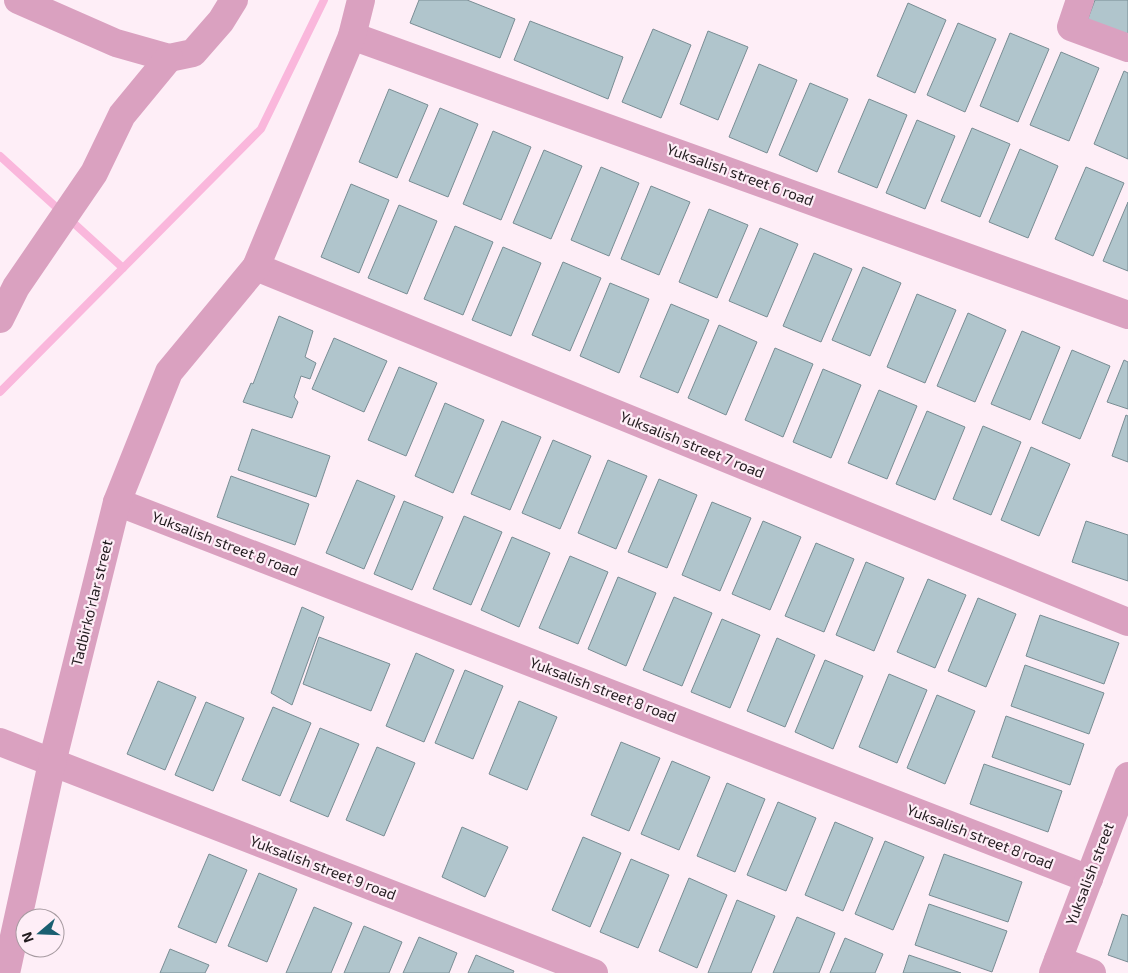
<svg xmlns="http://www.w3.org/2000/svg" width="1128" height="973" viewBox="0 0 1128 973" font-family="'Exo 2',sans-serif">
  <rect width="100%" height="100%" fill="#feeef7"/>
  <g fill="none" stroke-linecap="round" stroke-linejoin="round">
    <g stroke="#fab7dc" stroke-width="8">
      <path d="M 0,156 L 123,268"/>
      <path d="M 0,392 L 261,129 L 324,0"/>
    </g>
  </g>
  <g fill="#b0c5cc" stroke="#798d94">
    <path d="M 419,0 L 467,0 L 515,19 L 500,58 L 410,23 Z"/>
    <path d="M 1095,0 L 1128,0 L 1128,34 L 1087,21 Z"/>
    <path d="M 908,3 L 946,20 L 915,93 L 877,76 Z"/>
    <path d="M 530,21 L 623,57 L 608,99 L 514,60 Z"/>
    <path d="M 958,23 L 996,39 L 965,112 L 927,95 Z"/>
    <path d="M 653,29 L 691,45 L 661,118 L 622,102 Z"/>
    <path d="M 708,31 L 748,47 L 718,120 L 680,104 Z"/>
    <path d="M 1010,33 L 1049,49 L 1018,122 L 980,106 Z"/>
    <path d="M 1061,52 L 1099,68 L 1069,141 L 1030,125 Z"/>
    <path d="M 759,64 L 797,80 L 767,153 L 729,137 Z"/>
    <path d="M 1124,71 L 1128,73 L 1128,159 L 1094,144 Z"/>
    <path d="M 810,83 L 848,99 L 817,172 L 779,155 Z"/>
    <path d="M 389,89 L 428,105 L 397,178 L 359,162 Z"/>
    <path d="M 869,99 L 907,115 L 877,188 L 838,172 Z"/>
    <path d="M 440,108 L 478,124 L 448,197 L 409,181 Z"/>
    <path d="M 917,120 L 955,136 L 925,209 L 886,193 Z"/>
    <path d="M 972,128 L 1010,144 L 980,217 L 941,201 Z"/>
    <path d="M 493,131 L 531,147 L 501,220 L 463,204 Z"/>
    <path d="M 1020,149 L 1058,166 L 1028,238 L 989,222 Z"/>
    <path d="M 544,150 L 582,166 L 551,239 L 513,223 Z"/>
    <path d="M 601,167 L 639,183 L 609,256 L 571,240 Z"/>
    <path d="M 1086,167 L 1124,183 L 1093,256 L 1055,239 Z"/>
    <path d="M 351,184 L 389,200 L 359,273 L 321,257 Z"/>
    <path d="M 651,186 L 690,202 L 659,275 L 621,259 Z"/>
    <path d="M 1128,202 L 1128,271 L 1103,261 Z"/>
    <path d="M 399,205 L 437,221 L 407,294 L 368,278 Z"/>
    <path d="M 709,209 L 748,225 L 717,298 L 679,282 Z"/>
    <path d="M 455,226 L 493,242 L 463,315 L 424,299 Z"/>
    <path d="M 760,228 L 798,244 L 767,317 L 729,301 Z"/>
    <path d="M 503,247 L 541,263 L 511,336 L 472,320 Z"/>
    <path d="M 814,253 L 852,269 L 821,342 L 783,326 Z"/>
    <path d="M 563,262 L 601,278 L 570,351 L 532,335 Z"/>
    <path d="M 863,267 L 901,283 L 870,356 L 832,340 Z"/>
    <path d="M 610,283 L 649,299 L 619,373 L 580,356 Z"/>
    <path d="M 917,294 L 956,310 L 925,383 L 887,367 Z"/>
    <path d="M 671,304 L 709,320 L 678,393 L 640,377 Z"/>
    <path d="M 968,313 L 1006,330 L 975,402 L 937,386 Z"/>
    <path d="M 279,316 L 313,331 L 305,357 L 316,363 L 310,379 L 301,376 L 294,397 L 298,402 L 292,418 L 243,402 L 251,383 L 253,384 Z"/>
    <path d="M 719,325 L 757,342 L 726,415 L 688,398 Z"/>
    <path d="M 1022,331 L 1060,347 L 1030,420 L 991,404 Z"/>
    <path d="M 334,338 L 387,361 L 364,412 L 312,389 Z"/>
    <path d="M 775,348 L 813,364 L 783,437 L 745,420 Z"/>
    <path d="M 1072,350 L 1110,366 L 1080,439 L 1042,423 Z"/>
    <path d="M 1124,360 L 1128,362 L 1128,409 L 1107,402 Z"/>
    <path d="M 399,367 L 437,383 L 406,456 L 368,440 Z"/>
    <path d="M 823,369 L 861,385 L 831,458 L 793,442 Z"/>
    <path d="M 879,390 L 917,406 L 887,479 L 848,463 Z"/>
    <path d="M 445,403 L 484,420 L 453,493 L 415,476 Z"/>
    <path d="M 927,411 L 965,427 L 935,500 L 896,484 Z"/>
    <path d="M 1126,415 L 1128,416 L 1128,462 L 1112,456 Z"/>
    <path d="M 502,421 L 541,437 L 510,510 L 471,494 Z"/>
    <path d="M 983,426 L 1021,442 L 991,515 L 953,499 Z"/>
    <path d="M 252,429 L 330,456 L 316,497 L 238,470 Z"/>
    <path d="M 553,440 L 591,456 L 560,529 L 522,513 Z"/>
    <path d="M 1031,447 L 1070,464 L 1039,536 L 1001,520 Z"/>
    <path d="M 608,460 L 647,476 L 616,549 L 578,533 Z"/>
    <path d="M 231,476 L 309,504 L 295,545 L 217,517 Z"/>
    <path d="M 659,479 L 697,495 L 667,568 L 628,552 Z"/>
    <path d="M 357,480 L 395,496 L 364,569 L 326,553 Z"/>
    <path d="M 404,501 L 443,517 L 412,590 L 374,574 Z"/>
    <path d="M 712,502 L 751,518 L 720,591 L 682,575 Z"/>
    <path d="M 464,516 L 502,532 L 471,605 L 433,589 Z"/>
    <path d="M 763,521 L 801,537 L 770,610 L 732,594 Z"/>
    <path d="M 1086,521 L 1128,535 L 1128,581 L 1072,562 Z"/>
    <path d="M 512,537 L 550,553 L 519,627 L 481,610 Z"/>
    <path d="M 816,543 L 854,559 L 824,632 L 785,616 Z"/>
    <path d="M 570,556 L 608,572 L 578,644 L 539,628 Z"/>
    <path d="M 866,562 L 904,578 L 874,651 L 836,635 Z"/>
    <path d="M 618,577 L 656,593 L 626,666 L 588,649 Z"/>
    <path d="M 928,579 L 966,595 L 935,668 L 897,652 Z"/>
    <path d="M 674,597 L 712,613 L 682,686 L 643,670 Z"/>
    <path d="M 978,598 L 1016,614 L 986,687 L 948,671 Z"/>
    <path d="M 302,607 L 324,617 L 292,705 L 271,693 Z"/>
    <path d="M 1040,615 L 1119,643 L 1104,684 L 1026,656 Z"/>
    <path d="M 722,619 L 760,635 L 730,708 L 691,692 Z"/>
    <path d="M 319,637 L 390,664 L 371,711 L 303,684 Z"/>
    <path d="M 777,638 L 815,655 L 785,727 L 747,711 Z"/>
    <path d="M 416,653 L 454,670 L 424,742 L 386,726 Z"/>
    <path d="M 825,660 L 863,676 L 833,749 L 795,732 Z"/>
    <path d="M 1025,665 L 1104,693 L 1089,734 L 1011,706 Z"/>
    <path d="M 465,670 L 503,686 L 473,759 L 435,743 Z"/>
    <path d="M 889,674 L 927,690 L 897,763 L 859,747 Z"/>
    <path d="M 158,681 L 196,697 L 165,770 L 127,754 Z"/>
    <path d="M 937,695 L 975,711 L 945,784 L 907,768 Z"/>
    <path d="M 519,701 L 557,717 L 527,790 L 489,774 Z"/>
    <path d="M 206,702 L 244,718 L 213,791 L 175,775 Z"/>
    <path d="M 273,707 L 311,723 L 280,796 L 242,780 Z"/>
    <path d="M 1006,716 L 1084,744 L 1070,785 L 992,757 Z"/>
    <path d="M 320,728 L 359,744 L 328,817 L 290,801 Z"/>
    <path d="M 621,742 L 660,758 L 629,831 L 591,815 Z"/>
    <path d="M 377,747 L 415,763 L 384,836 L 346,820 Z"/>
    <path d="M 672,761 L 710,777 L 679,850 L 641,834 Z"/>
    <path d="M 984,764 L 1062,791 L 1048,832 L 970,804 Z"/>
    <path d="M 727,783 L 765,799 L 735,872 L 697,856 Z"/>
    <path d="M 778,802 L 816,818 L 786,891 L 747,875 Z"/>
    <path d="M 835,822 L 873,838 L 843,911 L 805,895 Z"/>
    <path d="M 462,827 L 508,847 L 485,897 L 442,877 Z"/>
    <path d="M 583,837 L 621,853 L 590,927 L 552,910 Z"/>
    <path d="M 885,841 L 924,857 L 893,930 L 855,914 Z"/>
    <path d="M 209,854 L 247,870 L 216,943 L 178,927 Z"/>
    <path d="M 944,854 L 1022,882 L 1008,922 L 929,895 Z"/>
    <path d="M 631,859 L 669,875 L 638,948 L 600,932 Z"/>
    <path d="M 259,873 L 297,889 L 267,962 L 228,946 Z"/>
    <path d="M 689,878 L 727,895 L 697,968 L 659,951 Z"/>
    <path d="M 737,900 L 775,916 L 751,973 L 708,973 Z"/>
    <path d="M 929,904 L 1007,931 L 992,972 L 915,945 Z"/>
    <path d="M 314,907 L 352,923 L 331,973 L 286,973 Z"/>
    <path d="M 1122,914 L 1128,916 L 1128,962 L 1108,955 Z"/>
    <path d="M 797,917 L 835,933 L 819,973 L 773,973 Z"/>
    <path d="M 364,926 L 402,942 L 389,973 L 344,973 Z"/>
    <path d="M 419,937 L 457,953 L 449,973 L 403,973 Z"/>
    <path d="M 845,938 L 883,954 L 875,973 L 830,973 Z"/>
    <path d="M 170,949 L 209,965 L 205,973 L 160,973 Z"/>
    <path d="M 476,955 L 514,971 L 513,973 L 468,973 Z"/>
    <path d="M 909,955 L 961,973 L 903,973 Z"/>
  </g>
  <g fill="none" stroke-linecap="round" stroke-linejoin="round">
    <g stroke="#daa1c0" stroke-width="28">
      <path d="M 18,0 L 116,43 L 169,58 L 193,53 L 221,21 L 234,0"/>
      <path d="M 1080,0 L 1071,27 L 1128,48"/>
      <path d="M 352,36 L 1128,315"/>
      <path d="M 256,267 L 1128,622"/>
      <path d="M 0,319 L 16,287 L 94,173 L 122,115 L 169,58"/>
      <path d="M 117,502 L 1089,879"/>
      <path d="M 0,742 L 594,973"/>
      <path d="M 1058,960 L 1092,973"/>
      <path d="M 6,973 L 52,763 L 117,502 L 169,372 L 256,267 L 352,36 L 361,0"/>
      <path d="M 1053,973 L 1128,776"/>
    </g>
  </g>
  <g text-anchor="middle" stroke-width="4.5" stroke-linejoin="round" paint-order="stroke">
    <g font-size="15" fill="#211b1e" stroke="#feeef7">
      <text transform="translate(740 175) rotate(20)" y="5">Yuksalish street 6 road</text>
      <text transform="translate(692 445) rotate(22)" y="5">Yuksalish street 7 road</text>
      <text transform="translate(225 544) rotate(21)" y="5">Yuksalish street 8 road</text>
      <text transform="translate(92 603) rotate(-76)" y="5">Tadbirko'rlar street</text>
      <text transform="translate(603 690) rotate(21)" y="5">Yuksalish street 8 road</text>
      <text transform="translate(980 837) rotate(21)" y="5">Yuksalish street 8 road</text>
      <text transform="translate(323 868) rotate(21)" y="5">Yuksalish street 9 road</text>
      <text transform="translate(1090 874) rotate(-69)" y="5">Yuksalish street</text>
    </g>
  </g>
  <g transform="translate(40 933) rotate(251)"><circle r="24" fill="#feeef7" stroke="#a69aa0"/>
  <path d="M0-4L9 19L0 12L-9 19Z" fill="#1a5f71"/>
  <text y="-8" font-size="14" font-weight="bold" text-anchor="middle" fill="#211b1e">N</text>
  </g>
</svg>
